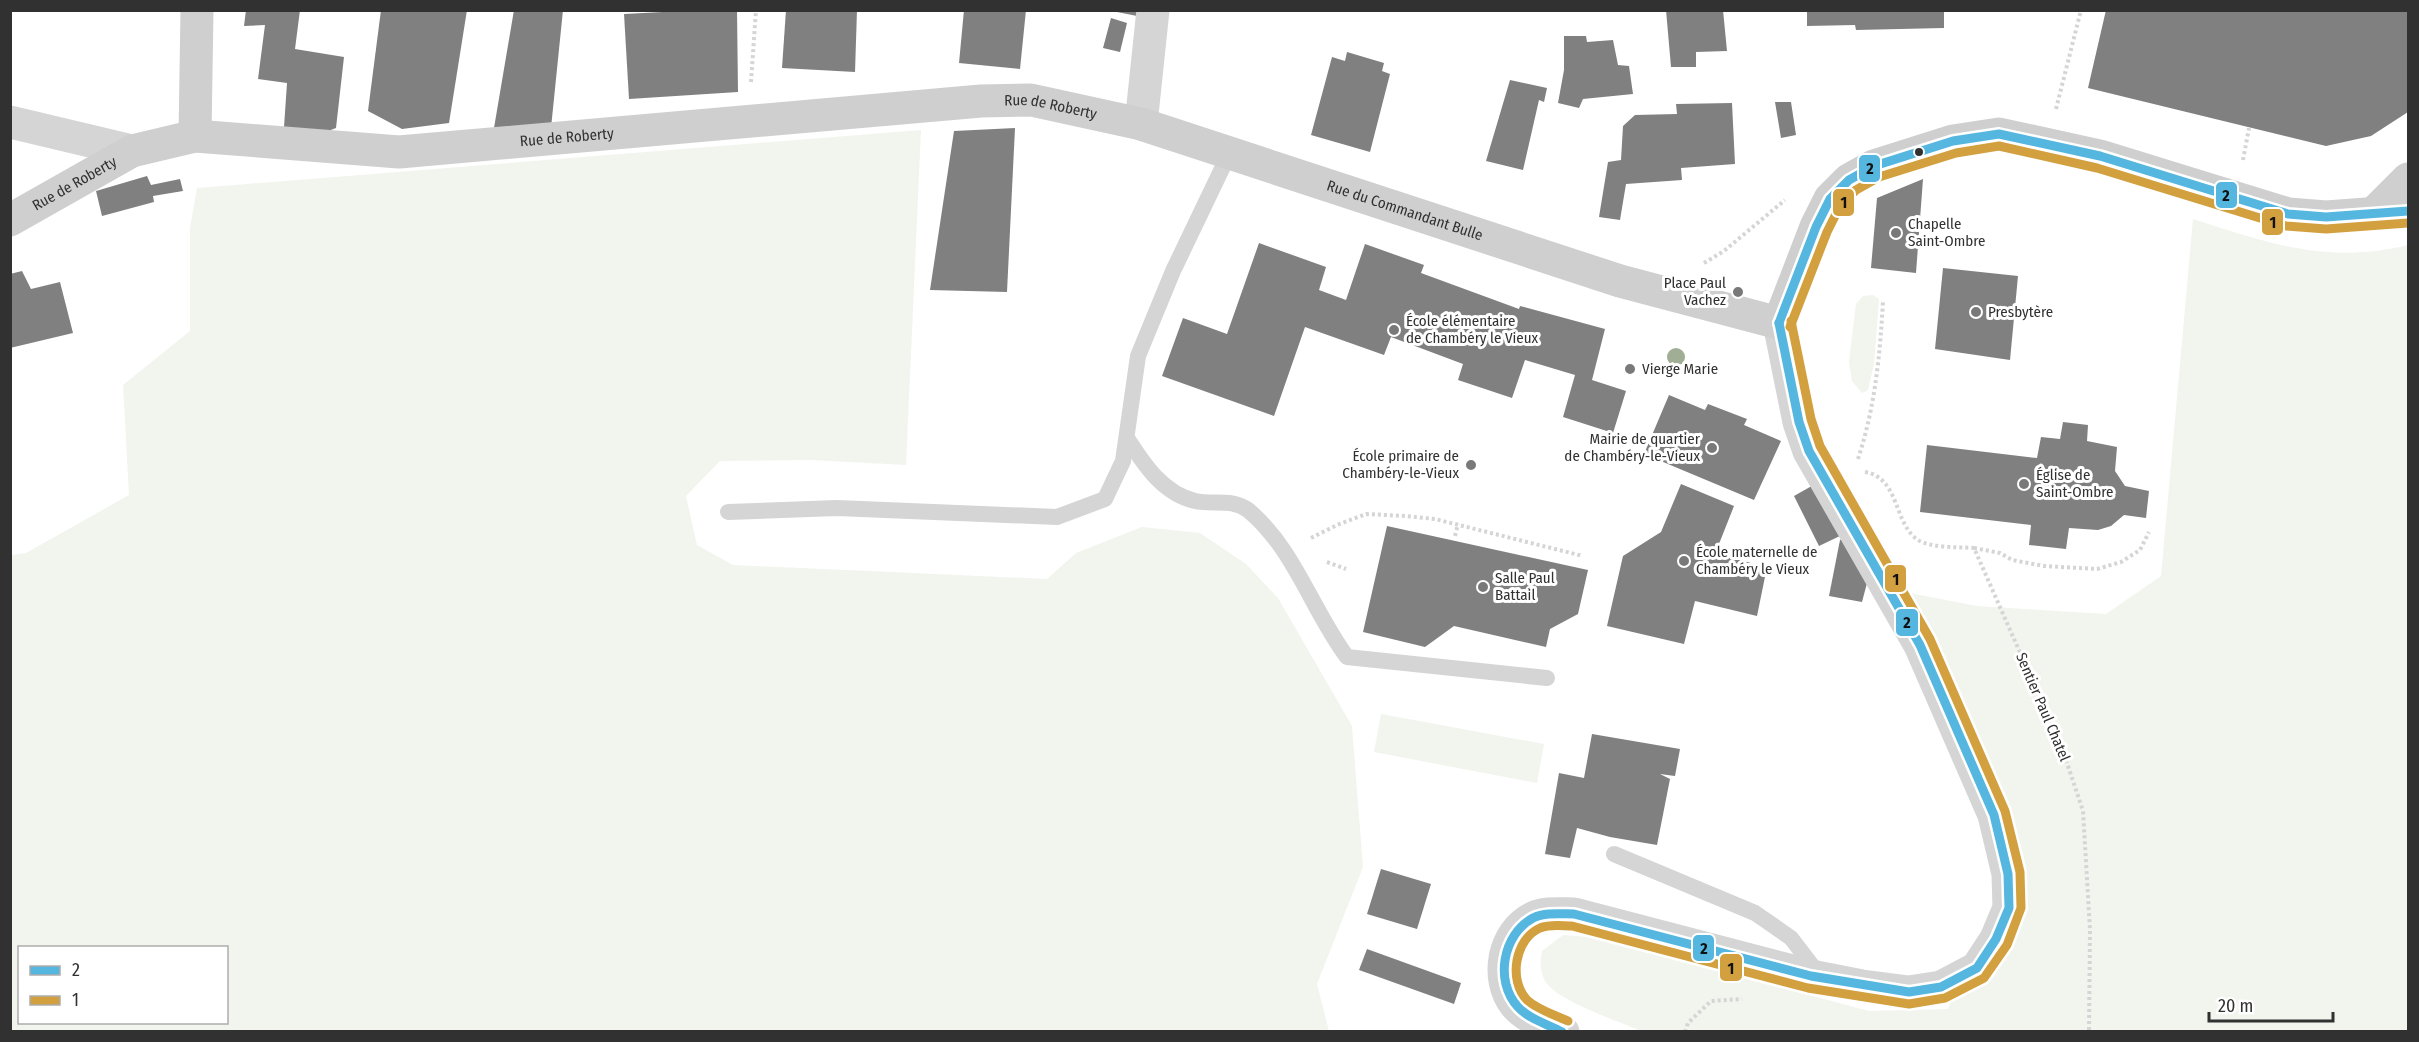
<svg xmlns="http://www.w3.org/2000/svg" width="2419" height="1042" viewBox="0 0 2419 1042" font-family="'Fira Sans Condensed',sans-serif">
  <rect width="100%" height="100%" fill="#fff"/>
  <g fill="#f1f5ee" fill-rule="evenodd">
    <path d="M 921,130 L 906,465 L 811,460 L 720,461 L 686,496 L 697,545 L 733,565 L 1047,579 L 1076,553 L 1142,527 L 1200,533 L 1246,564 L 1278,598 L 1352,726 L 1363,867 L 1317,984 L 1329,1031 L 11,1031 L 11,555 L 26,553 L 129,495 L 123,385 L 190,331 L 190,228 L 197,188 ZM 20,948 L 226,948 L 226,1022 L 20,1022 Z"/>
    <path d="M 2193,219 C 2268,243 2328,265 2408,245 L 2408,1031 L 1641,1031 C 1619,1021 1553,1000 1544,979 C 1540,970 1540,961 1542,951 L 1563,935 L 1590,937 L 1869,1011 L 1948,1009 L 1952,998 L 2015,899 L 1884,588 L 1977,606 L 2106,614 L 2161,576 Z"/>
    <path d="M 1873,295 L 1879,299 L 1874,364 L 1868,390 L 1862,393 L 1852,381 L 1849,362 L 1856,304 L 1863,296 Z"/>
    <path d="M 1381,714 L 1544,744 L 1537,783 L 1374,752 Z"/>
  </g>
  <g fill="#808080">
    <path d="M 246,10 L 300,10 L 295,49 L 344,57 L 336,128 L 315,136 L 284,127 L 287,83 L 258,79 L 265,25 L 244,26 Z"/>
    <path d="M 381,10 L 467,10 L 449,123 L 402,129 L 368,111 Z"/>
    <path d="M 514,10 L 563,10 L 551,128 L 494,128 Z"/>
    <path d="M 701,10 L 737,10 L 738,92 L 629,99 L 624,14 Z"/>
    <path d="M 786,10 L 857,10 L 855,72 L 782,68 Z"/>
    <path d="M 964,10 L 1026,10 L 1020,69 L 959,63 Z"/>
    <path d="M 1107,10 L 1138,10 L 1137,16 Z"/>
    <path d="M 1666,10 L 1723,10 L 1727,51 L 1696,52 L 1696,67 L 1671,67 Z"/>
    <path d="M 1807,10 L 1944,10 L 1944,28 L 1856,30 L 1855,25 L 1807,26 Z"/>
    <path d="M 2106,10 L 2408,10 L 2408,112 L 2371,136 L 2326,146 L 2088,88 Z"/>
    <path d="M 1111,18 L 1127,23 L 1120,52 L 1103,48 Z"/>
    <path d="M 1564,36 L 1586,36 L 1587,42 L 1613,40 L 1618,65 L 1629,66 L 1633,94 L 1583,99 L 1579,108 L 1558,103 L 1564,70 Z"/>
    <path d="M 1347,52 L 1384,63 L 1382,71 L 1390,74 L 1370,152 L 1311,135 L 1332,57 L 1345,61 Z"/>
    <path d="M 1510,80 L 1547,88 L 1544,102 L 1539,100 L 1523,170 L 1486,161 Z"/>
    <path d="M 1775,102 L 1791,102 L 1796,135 L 1781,138 Z"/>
    <path d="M 1732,103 L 1735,164 L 1681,168 L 1682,180 L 1626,184 L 1620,220 L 1599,217 L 1608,162 L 1621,160 L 1623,126 L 1635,115 L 1677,114 L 1676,104 Z"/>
    <path d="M 1015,128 L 1007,292 L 930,290 L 954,131 Z"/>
    <path d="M 147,176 L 151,185 L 180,179 L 183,191 L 153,196 L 154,202 L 102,216 L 96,191 Z"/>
    <path d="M 1923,179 L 1916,273 L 1871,268 L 1877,198 Z"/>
    <path d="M 1259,243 L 1326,267 L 1319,290 L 1346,300 L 1365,244 L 1424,265 L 1421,273 L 1519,309 L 1520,306 L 1605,329 L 1592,380 L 1626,391 L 1613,433 L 1563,417 L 1575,375 L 1525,360 L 1512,398 L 1458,380 L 1463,364 L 1391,337 L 1384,355 L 1305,327 L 1274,416 L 1162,376 L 1183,318 L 1227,334 Z"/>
    <path d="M 1943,268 L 2018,276 L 2010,360 L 1935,349 Z"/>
    <path d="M 22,271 L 31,289 L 60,282 L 73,333 L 10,348 L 10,274 Z"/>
    <path d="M 1669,395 L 1705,410 L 1708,404 L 1747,419 L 1744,425 L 1781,441 L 1754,500 L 1644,454 Z"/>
    <path d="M 2063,422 L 2088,425 L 2087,441 L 2117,447 L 2115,471 L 2125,486 L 2149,491 L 2146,518 L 2124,515 L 2111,526 L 2098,530 L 2069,528 L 2066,549 L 2029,545 L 2031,525 L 1920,512 L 1927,445 L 2037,458 L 2041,437 L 2060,439 Z"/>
    <path d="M 1817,483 L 1842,535 L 1819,546 L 1794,496 Z"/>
    <path d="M 1681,484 L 1734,506 L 1715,554 L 1767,567 L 1757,616 L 1695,601 L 1684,644 L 1607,626 L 1623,556 L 1661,532 Z"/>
    <path d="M 1387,526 L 1588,570 L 1578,614 L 1550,629 L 1546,647 L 1454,626 L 1425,647 L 1363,632 Z"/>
    <path d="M 1844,538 L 1867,583 L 1862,602 L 1829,596 L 1840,540 Z"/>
    <path d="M 1592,734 L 1680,749 L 1675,776 L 1660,774 L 1670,779 L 1657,845 L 1610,837 L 1577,828 L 1570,858 L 1545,854 L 1559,773 L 1584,778 Z"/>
    <path d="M 1381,869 L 1431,884 L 1417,929 L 1367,914 Z"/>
    <path d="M 1367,949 L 1461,983 L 1454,1004 L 1359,970 Z"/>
  </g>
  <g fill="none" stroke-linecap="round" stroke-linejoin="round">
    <g stroke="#d5d5d5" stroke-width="4" stroke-dasharray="3 3" stroke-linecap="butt">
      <path d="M 751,82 L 756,10"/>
      <path d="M 2056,109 L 2081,10"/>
      <path d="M 2243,160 L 2249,128"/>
      <path d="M 1704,263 L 1724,251 L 1785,200"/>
      <path d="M 1858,459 C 1875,407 1880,356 1883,301"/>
      <path d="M 1865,472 C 1900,478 1893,523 1918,540 C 1931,548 1958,547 1974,548 L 2062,748 L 2083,811 L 2090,930 L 2089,1032"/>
      <path d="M 1455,536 L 1458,524"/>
      <path d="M 1311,538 L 1337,525 L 1366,514 L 1405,516 L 1435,519 L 1583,556"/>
      <path d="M 1974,548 L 2000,553 L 2012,560 L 2044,566 L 2097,569 L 2121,562 L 2140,550 L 2149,532"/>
      <path d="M 1327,562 L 1346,569"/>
      <path d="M 1685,1032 L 1688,1023 L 1711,1001 L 1742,999"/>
    </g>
    <g stroke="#d5d5d5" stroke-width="16">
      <path d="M 1127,438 C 1144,464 1162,493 1195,501 C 1213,505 1232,498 1248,510 C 1294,548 1312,610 1347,657 L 1547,678"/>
      <path d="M 728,512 L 837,508 L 1057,517 L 1105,499 L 1123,461 L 1138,356 L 1173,271 L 1229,154"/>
      <path d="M 1614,854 L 1755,913 L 1791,938 L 1820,976"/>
    </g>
    <g stroke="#d5d5d5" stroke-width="33">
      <path d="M 10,122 L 132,151"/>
      <path d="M 1141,124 L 1153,10"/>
      <path d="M 1563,1032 C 1547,1024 1526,1018 1515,1004 C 1495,978 1503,933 1533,918 C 1545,912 1560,914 1574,914 L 1811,976 L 1862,986 L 1909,992 L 1941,987 L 1977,968 L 1996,939 L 2009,908 L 2008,874 L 1994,815 L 1920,645 L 1809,451 L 1799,422 L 1779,323"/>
    </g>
    <g stroke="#cfcfcf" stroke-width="33">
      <path d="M 195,136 L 197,10"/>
      <path d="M 2372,215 L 2408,179"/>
      <path id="s1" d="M 10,220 L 132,151 L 195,136 L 399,152 L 981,101 L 1031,100 L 1141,124 L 1620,281 L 1779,323 L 1816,227 L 1830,199 L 1849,180 L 1874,166 L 1953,141 L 1999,134 L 2100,156 L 2288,214 L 2326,217 L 2408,211"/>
    </g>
    <g stroke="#fff" stroke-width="14">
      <g id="bus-1">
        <path d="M 1779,323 L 1816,227 L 1830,199 L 1849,180 L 1874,166 L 1953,141 L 1999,134 L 2100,156 L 2288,214 L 2326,217 L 2408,211"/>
        <path d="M 1562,1032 C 1547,1024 1529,1019 1518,1007 C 1494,981 1503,934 1533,918 C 1545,912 1561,914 1574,914 L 1811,976 L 1909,992 L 1941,987 L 1977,968 L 1996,939 L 2009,908 L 2008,874 L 1994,815 L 1920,645 L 1809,451 L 1799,422 L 1779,323"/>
      </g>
    </g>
    <g stroke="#fff" stroke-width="14">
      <g id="bus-2">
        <path d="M 1790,327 L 1827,232 L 1840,206 L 1856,190 L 1879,177 L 1956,153 L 1999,146 L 2097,168 L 2286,226 L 2326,229 L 2408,223"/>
        <path d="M 1568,1021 C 1555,1015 1538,1010 1527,1000 C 1508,980 1515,939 1540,928 C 1550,924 1562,926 1572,926 L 1808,988 L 1909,1004 L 1945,998 L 1984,978 L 2007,945 L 2021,908 L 2020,872 L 2005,811 L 1930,639 L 1820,446 L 1811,419 L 1791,321"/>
      </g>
    </g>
    <use href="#bus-1" stroke="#55b7df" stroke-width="9"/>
    <use href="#bus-2" stroke="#d3a03f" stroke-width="9"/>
  </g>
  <circle fill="#9fae95" cx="1676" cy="357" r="9"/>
  <circle fill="#313131" stroke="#fff" stroke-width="2" cx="1919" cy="152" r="5"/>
  <g fill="#797979" stroke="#fff" stroke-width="2">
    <circle cx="1896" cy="233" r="6"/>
    <circle cx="1738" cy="292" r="6"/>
    <circle cx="1976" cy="312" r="6"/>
    <circle cx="1394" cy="330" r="6"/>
    <circle cx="1630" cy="369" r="6"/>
    <circle cx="1712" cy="448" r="6"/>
    <circle cx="1471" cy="465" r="6"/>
    <circle cx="2024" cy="484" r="6"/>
    <circle cx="1684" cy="561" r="6"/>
    <circle cx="1483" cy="587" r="6"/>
  </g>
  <g text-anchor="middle" stroke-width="6" stroke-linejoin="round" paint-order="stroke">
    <g font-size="15" fill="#313131" stroke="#fff">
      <text dy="5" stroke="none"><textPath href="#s1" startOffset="1064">Rue de Roberty</textPath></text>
      <text dy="5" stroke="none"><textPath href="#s1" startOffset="578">Rue de Roberty</textPath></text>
      <text dy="5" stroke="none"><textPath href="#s1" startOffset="74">Rue de Roberty</textPath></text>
      <text dy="5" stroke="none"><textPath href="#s1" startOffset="1434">Rue du Commandant Bulle</textPath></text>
      <text transform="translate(2043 707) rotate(67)" y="5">Sentier Paul Chatel</text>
    </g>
    <g font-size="15" fill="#313131" stroke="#fff" text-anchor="start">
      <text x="1908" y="229">Chapelle<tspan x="1908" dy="17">Saint-Ombre</tspan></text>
      <text x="1726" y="288" text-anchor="end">Place Paul<tspan x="1726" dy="17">Vachez</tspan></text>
      <text x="1988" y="317">Presbytère</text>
      <text x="1406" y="326">École élémentaire<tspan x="1406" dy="17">de Chambéry le Vieux</tspan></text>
      <text x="1642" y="374">Vierge Marie</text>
      <text x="1700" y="444" text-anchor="end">Mairie de quartier<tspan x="1700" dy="17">de Chambéry-le-Vieux</tspan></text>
      <text x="1459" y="461" text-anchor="end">École primaire de<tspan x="1459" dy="17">Chambéry-le-Vieux</tspan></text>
      <text x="2036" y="480">Église de<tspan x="2036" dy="17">Saint-Ombre</tspan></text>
      <text x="1696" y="557">École maternelle de<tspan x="1696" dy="17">Chambéry le Vieux</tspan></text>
      <text x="1495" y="583">Salle Paul<tspan x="1495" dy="17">Battail</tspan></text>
    </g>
  </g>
  <g stroke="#fff" stroke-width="2">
    <rect x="1858" y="154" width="23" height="29" rx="6" fill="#55b7df"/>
    <rect x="2215" y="181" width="23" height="28" rx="6" fill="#55b7df"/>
    <rect x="1832" y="188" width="23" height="29" rx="6" fill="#d3a03f"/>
    <rect x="2261" y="208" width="23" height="28" rx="6" fill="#d3a03f"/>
    <rect x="1884" y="564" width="23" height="29" rx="6" fill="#d3a03f"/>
    <rect x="1895" y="608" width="24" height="29" rx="6" fill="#55b7df"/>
    <rect x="1692" y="934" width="23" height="28" rx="6" fill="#55b7df"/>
    <rect x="1719" y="953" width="24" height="29" rx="6" fill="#d3a03f"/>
  </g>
  <g font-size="16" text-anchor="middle" font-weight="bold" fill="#111">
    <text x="1870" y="174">2</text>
    <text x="2226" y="201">2</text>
    <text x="1844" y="208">1</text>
    <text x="2273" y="228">1</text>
    <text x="1896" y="585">1</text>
    <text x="1907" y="628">2</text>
    <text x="1704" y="954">2</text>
    <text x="1731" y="974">1</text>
  </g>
  <rect width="2419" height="1042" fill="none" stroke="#313131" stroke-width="24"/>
  <rect x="18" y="946" width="210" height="78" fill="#ffffff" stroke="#adadad" stroke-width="1.5"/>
  <rect x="30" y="966" width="30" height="9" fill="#55b7df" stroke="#adadad" stroke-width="1.5"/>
  <text x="72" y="976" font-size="18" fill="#313131">2</text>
  <rect x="30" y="996" width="30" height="9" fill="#d3a03f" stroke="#adadad" stroke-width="1.5"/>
  <text x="72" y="1006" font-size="18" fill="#313131">1</text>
  <path d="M2209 1012v9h124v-9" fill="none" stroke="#313131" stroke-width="3"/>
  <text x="2218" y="1012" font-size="18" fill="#313131" stroke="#ffffff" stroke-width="4.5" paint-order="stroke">20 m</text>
</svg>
